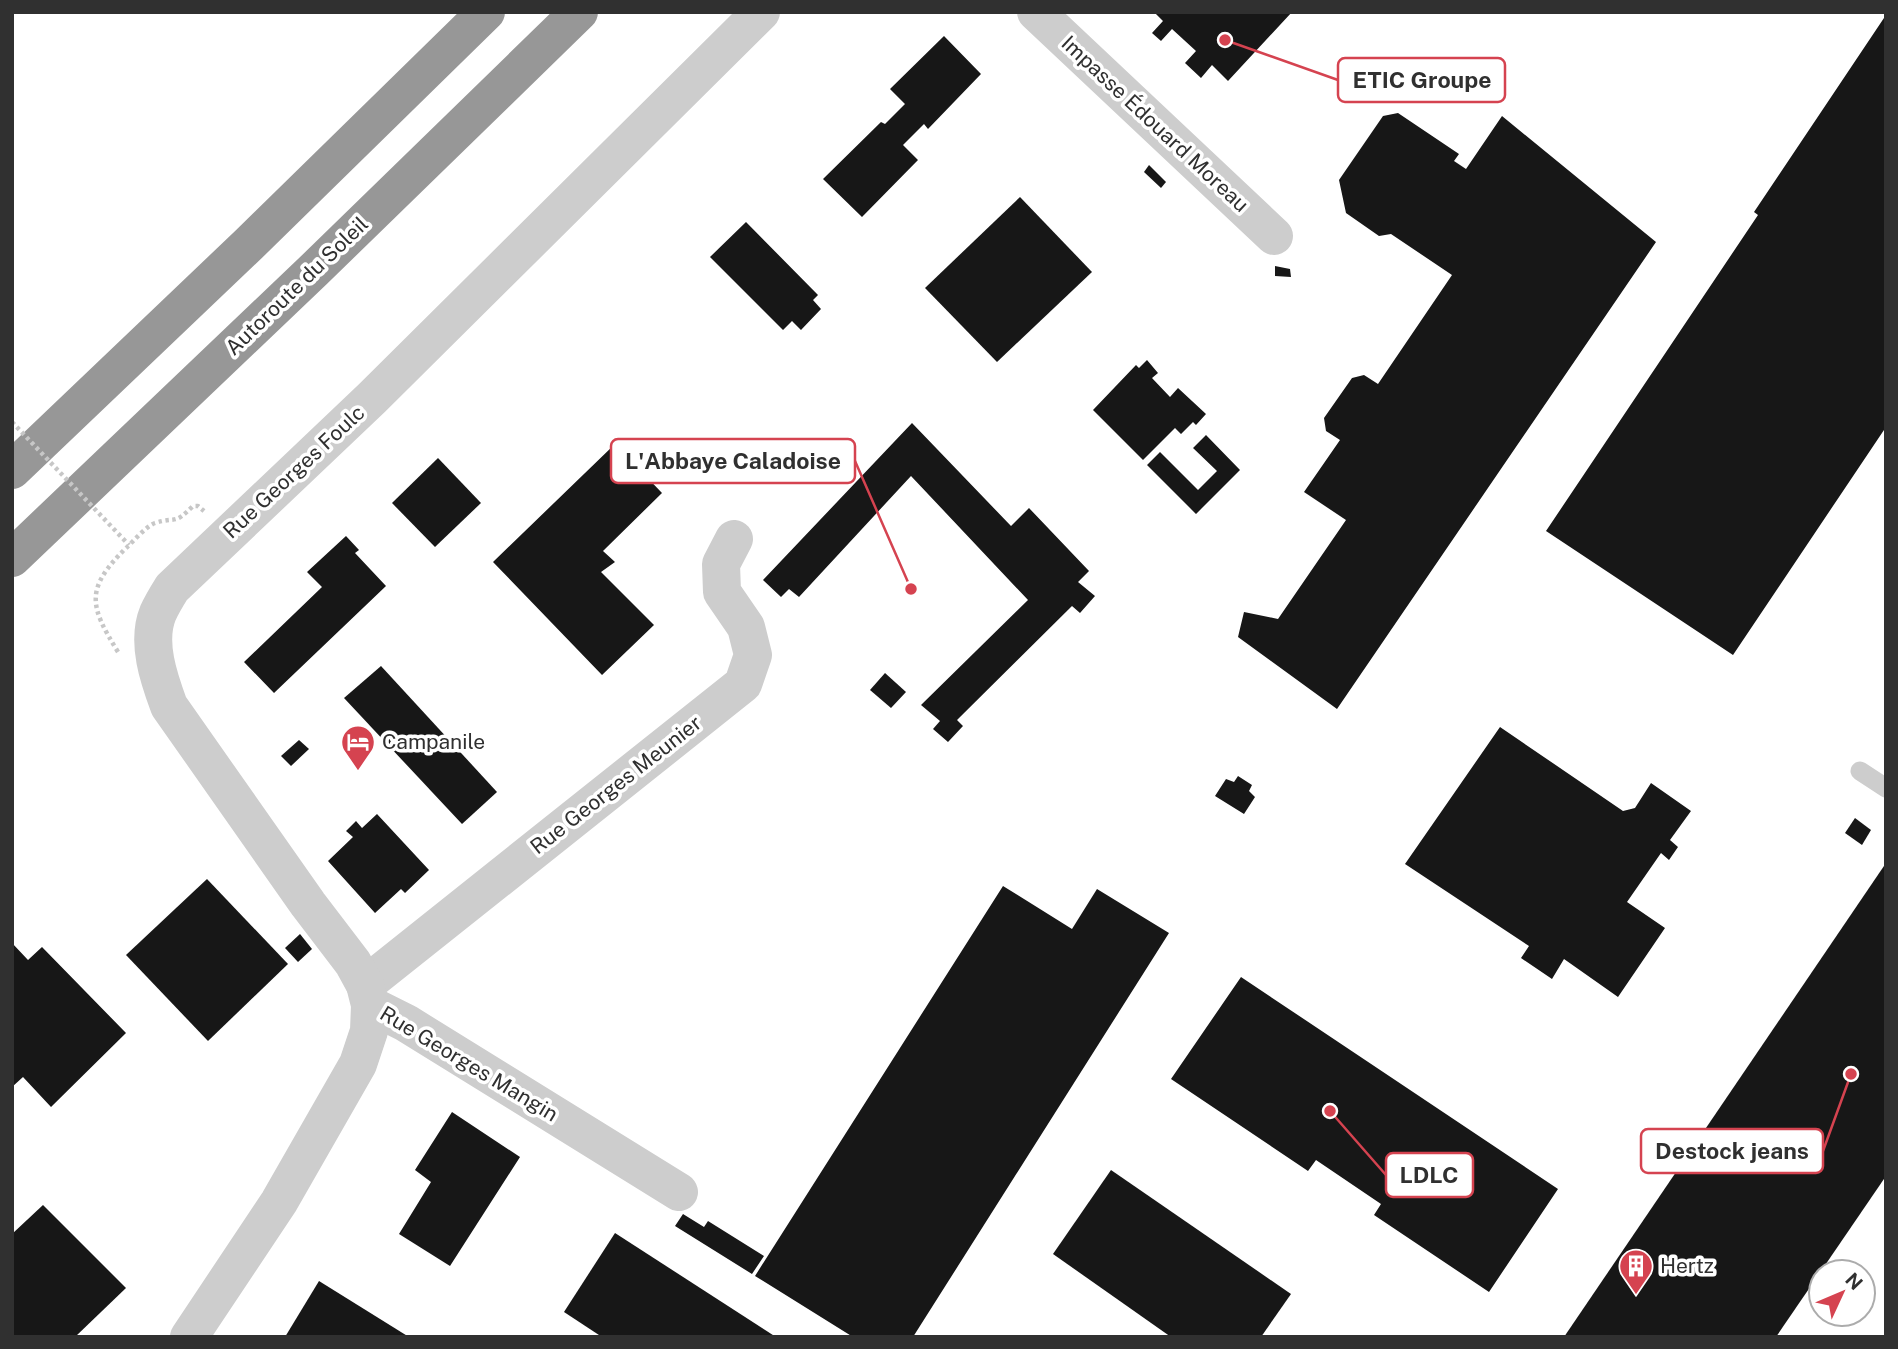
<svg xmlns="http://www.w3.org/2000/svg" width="1898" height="1349" viewBox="0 0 1898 1349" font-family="'Public Sans',sans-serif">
  <rect width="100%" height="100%" fill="#fff"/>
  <g fill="#171717">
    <path d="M 1154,12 L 1292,12 L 1228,81 L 1212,65 L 1201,78 L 1185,63 L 1196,51 L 1172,29 L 1161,41 L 1152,33 L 1163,21 Z"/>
    <path d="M 1886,15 L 1886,427 L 1733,655 L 1546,531 L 1758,215 L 1754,212 Z"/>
    <path d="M 944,36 L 981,74 L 928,129 L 924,124 L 903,145 L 918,160 L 862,217 L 823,179 L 881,122 L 885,124 L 905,104 L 890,89 Z"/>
    <path d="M 1398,113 L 1459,154 L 1454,161 L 1466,169 L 1502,116 L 1656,242 L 1337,709 L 1238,637 L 1244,612 L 1278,619 L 1346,520 L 1304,492 L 1340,440 L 1326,431 L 1324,418 L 1352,378 L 1364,375 L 1378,384 L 1452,275 L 1391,234 L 1379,236 L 1346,213 L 1339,180 L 1383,116 Z"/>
    <path d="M 1149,165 L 1166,182 L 1161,188 L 1144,172 Z"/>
    <path d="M 1020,197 L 1092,272 L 997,362 L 925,288 Z"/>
    <path d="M 746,222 L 818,295 L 813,300 L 821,309 L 801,330 L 792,321 L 783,330 L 710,257 Z"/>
    <path d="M 1275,266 L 1290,269 L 1291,277 L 1275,276 Z"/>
    <path d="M 1147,360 L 1158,373 L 1152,378 L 1170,397 L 1178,388 L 1206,414 L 1196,425 L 1193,422 L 1181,434 L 1175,428 L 1143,460 L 1093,410 L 1136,365 L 1139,368 Z"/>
    <path d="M 912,423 L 1011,526 L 1029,508 L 1089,571 L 1078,582 L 1095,596 L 1080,613 L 1072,606 L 957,720 L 963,726 L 948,742 L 933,729 L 940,721 L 921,705 L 1028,600 L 911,476 L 799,597 L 789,589 L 781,597 L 763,580 Z"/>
    <path d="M 1206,435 L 1240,470 L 1196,514 L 1147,465 L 1160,452 L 1198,490 L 1217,471 L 1193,448 Z"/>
    <path d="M 615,444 L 662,493 L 603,551 L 615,562 L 601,572 L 654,625 L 602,675 L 493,562 Z"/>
    <path d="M 438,458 L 481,503 L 435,547 L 392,503 Z"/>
    <path d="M 346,536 L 359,550 L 355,553 L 386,586 L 274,693 L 244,662 L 322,587 L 307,572 Z"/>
    <path d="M 381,666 L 497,792 L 462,824 L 344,698 Z"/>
    <path d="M 885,673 L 906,692 L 891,708 L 870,690 Z"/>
    <path d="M 1500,727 L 1623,811 L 1635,808 L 1651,783 L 1691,811 L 1670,840 L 1678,847 L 1669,860 L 1661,853 L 1627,902 L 1665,928 L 1618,997 L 1564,959 L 1552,979 L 1521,958 L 1529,946 L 1405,864 Z"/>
    <path d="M 299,740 L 309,749 L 291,766 L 281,756 Z"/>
    <path d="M 1238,776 L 1252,785 L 1249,791 L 1255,797 L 1244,814 L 1215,796 L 1226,779 L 1234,782 Z"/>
    <path d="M 377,814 L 429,870 L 405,893 L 401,889 L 375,913 L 328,861 L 353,837 L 346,831 L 356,821 L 362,828 Z"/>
    <path d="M 1855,818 L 1871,830 L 1862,845 L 1845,833 Z"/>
    <path d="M 1886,863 L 1886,1176 L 1776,1337 L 1564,1337 Z"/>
    <path d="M 207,879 L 288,964 L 208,1041 L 126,955 Z"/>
    <path d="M 1003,886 L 1072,929 L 1097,889 L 1169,933 L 913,1337 L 853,1337 L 755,1276 Z"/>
    <path d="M 300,934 L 312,949 L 298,962 L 285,948 Z"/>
    <path d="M 12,943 L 28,960 L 42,947 L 126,1033 L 51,1107 L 23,1077 L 12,1087 Z"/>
    <path d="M 1241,977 L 1558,1189 L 1489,1292 L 1374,1215 L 1381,1204 L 1316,1160 L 1308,1171 L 1171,1079 Z"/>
    <path d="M 452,1112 L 520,1157 L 450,1266 L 399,1234 L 431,1182 L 415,1170 Z"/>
    <path d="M 1111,1170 L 1291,1294 L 1261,1337 L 1171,1337 L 1053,1254 Z"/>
    <path d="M 43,1205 L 126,1288 L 75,1337 L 12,1337 L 12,1234 Z"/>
    <path d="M 683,1214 L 704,1227 L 708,1221 L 764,1256 L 752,1274 L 675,1226 Z"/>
    <path d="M 615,1233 L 776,1337 L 602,1337 L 564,1312 Z"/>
    <path d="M 319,1281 L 409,1337 L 285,1337 Z"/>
  </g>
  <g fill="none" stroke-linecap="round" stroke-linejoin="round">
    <path stroke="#c7c7c7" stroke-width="4.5" stroke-dasharray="3.5 3.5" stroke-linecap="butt" d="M 118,652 C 89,605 85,589 126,548 C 134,541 145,527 155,523 C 177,516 173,526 193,506 L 198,506 L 204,511"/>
    <path stroke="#cdcdcd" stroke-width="19" d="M 1860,771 L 1886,788"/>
    <g stroke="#cdcdcd" stroke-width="38">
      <path d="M 1036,12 L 1274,236"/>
      <path d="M 365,985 L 743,684 L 753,655 L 746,627 L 722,592 L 721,564 L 734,539"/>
      <path d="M 370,1005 L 406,1023 L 679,1192"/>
      <path d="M 189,1337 L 279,1202 L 358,1064 L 369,1031 L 370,1005 L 365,985 L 353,963 L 308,904 L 169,706 C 159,679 146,642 158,613 C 162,604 167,596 172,588 L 372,398 L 761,12"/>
    </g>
    <g stroke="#979797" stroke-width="38">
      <path d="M 12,470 L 249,244 L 486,12"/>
      <path d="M 12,558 L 314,270 L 579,12"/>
    </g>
    <path stroke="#c7c7c7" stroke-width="4.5" stroke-dasharray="3.5 3.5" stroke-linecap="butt" d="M 12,422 L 129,545"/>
  </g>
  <defs>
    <g id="hotel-pin" transform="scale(1.75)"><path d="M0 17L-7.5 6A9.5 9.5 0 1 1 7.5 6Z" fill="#d54350" stroke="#fff"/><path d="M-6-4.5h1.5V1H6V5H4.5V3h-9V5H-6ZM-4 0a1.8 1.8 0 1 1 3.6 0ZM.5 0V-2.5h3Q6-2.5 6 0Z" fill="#fff"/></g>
    <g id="building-pin" transform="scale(1.75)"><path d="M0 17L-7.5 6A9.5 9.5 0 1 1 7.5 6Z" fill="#d54350" stroke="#fff"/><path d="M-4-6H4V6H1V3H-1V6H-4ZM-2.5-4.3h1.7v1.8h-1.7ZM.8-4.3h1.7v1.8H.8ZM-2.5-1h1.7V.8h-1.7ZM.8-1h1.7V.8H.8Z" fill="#fff"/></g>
  </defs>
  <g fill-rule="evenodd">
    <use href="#hotel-pin" x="358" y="742"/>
    <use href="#building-pin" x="1636" y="1266"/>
  </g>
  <g text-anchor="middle" stroke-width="7" stroke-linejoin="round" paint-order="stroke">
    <g font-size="21" fill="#303030" stroke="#fff">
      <text transform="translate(1155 124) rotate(43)" y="7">Impasse Édouard Moreau</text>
      <text transform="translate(297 286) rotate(-44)" y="7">Autoroute du Soleil</text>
      <text transform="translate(294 472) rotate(-43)" y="7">Rue Georges Foulc</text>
      <text transform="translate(616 785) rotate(-38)" y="7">Rue Georges Meunier</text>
      <text transform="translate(469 1064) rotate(31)" y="7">Rue Georges Mangin</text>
    </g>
    <g font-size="21" fill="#303030" stroke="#fff" text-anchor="start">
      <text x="382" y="749">Campanile</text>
      <text x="1660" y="1273">Hertz</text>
    </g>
  </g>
  <path fill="none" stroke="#d54350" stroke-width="2.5" d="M1225 40L1338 80M911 589L855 461M1851 1074L1823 1151M1330 1111L1386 1175"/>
  <g fill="#d54350" stroke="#fff" stroke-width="2.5">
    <circle cx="1225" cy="40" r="7"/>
    <circle cx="911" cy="589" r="7"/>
    <circle cx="1851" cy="1074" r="7"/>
    <circle cx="1330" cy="1111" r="7"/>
  </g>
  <g fill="#fff" stroke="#d54350" stroke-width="2.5">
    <rect x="1338" y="58" width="167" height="44" rx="7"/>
    <rect x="611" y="439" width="244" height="44" rx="7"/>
    <rect x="1641" y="1129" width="182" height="44" rx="7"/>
    <rect x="1386" y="1153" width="87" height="44" rx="7"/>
  </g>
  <g font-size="23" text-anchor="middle" font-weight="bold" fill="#303030">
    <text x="1422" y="88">ETIC Groupe</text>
    <text x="733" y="469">L'Abbaye Caladoise</text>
    <text x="1732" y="1159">Destock jeans</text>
    <text x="1429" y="1183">LDLC</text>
  </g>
  <rect width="1898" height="1349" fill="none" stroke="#303030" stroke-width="28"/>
  <g transform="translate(1842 1293) rotate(46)"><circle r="33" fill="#ffffff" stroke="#acacac" stroke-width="2"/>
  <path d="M0-5L12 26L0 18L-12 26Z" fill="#d54350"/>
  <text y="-10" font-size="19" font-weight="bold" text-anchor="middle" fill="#303030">N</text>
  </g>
</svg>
